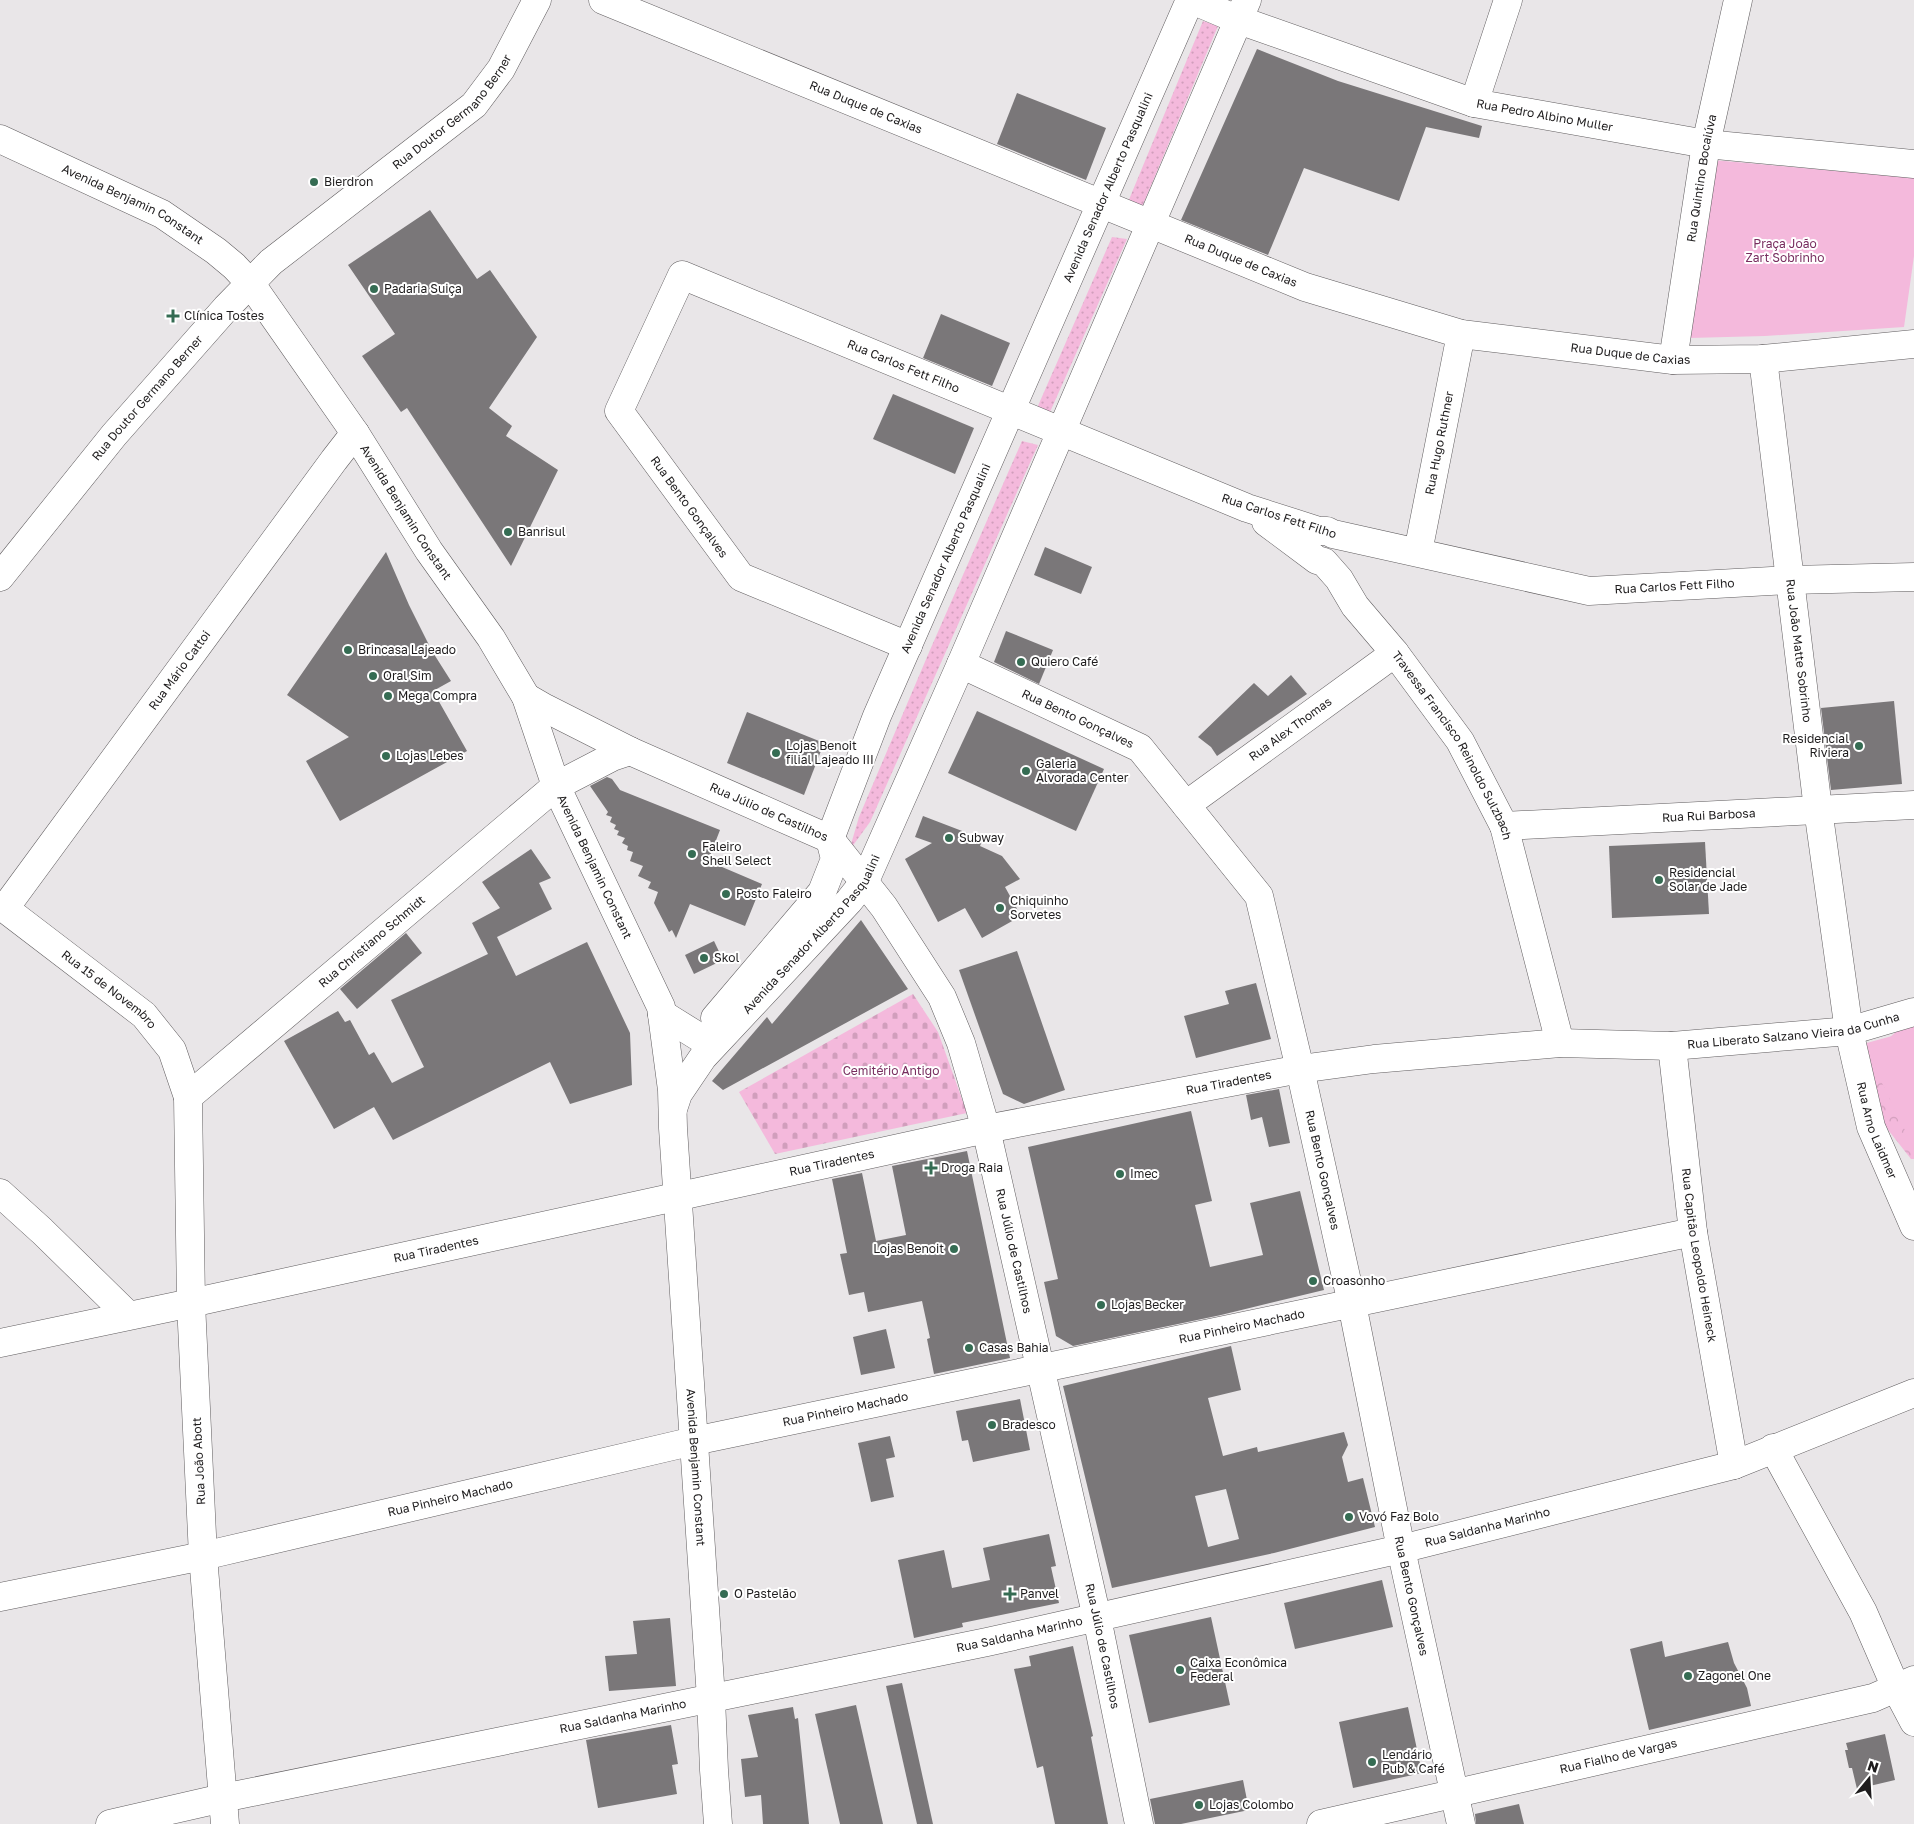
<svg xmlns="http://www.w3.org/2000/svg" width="1914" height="1824" viewBox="0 0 1914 1824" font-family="'Golos Text',sans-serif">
  <defs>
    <pattern id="grass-dots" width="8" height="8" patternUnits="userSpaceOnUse" patternTransform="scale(1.25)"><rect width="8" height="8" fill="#f4b9dc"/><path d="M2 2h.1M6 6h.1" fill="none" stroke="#d19ebc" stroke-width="1.8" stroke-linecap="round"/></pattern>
    <pattern id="forest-crowns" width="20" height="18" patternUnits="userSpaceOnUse" patternTransform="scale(1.25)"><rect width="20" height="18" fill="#f4b9dc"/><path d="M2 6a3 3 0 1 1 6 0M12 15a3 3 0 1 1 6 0" fill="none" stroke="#d19ebc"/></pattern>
    <pattern id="cemetery-stones" width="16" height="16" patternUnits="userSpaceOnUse" patternTransform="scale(1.25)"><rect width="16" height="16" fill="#f4b9dc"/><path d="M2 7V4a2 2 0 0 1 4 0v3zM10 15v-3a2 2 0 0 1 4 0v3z" fill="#d19ebc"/></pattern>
  </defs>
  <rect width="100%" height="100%" fill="#e9e6e8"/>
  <g fill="url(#grass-dots)">
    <path d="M 1203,21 L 1218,26 L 1142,207 L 1128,202 Z"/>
    <path d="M 1112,237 L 1127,239 L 1050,412 L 1034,415 Z"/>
    <path d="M 1022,441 L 1038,445 L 870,822 L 849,851 L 859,817 L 930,650 Z"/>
  </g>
  <path fill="url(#forest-crowns)" d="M 1914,1019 L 1914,1159 L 1911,1159 L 1885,1126 L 1869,1056 L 1908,1021 Z"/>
  <path fill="url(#cemetery-stones)" d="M 913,994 L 938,1032 L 967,1113 L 775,1154 L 739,1092 Z"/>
  <g fill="#f4b9dc">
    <path d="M 1713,160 L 1914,178 L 1914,256 L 1904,327 L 1765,336 L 1689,338 Z"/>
    <path d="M 1914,1030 L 1914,1149 L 1863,1044 Z"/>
  </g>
  <g fill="#7a7779" fill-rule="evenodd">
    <path d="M 1257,49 L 1338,81 L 1482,126 L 1479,138 L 1426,127 L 1399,201 L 1304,168 L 1268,255 L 1181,220 Z"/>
    <path d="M 1017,93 L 1106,128 L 1086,180 L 997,144 Z"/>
    <path d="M 430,210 L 477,279 L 490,270 L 537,337 L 489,408 L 512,426 L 506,436 L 558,470 L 511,566 L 407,408 L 401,412 L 362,356 L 395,334 L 348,265 Z"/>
    <path d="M 941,314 L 1010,343 L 992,386 L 923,358 Z"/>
    <path d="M 893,394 L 974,428 L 955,474 L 873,439 Z"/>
    <path d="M 1045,547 L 1092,567 L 1081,594 L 1034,575 Z"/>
    <path d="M 386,552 L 409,605 L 432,651 L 451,681 L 433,691 L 467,751 L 340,821 L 306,761 L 349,737 L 287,695 Z"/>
    <path d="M 1006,631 L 1053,650 L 1039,684 L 994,662 Z"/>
    <path d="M 1291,675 L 1307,694 L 1217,756 L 1211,747 L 1198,737 L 1254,683 L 1268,696 Z"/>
    <path d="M 1894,701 L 1902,784 L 1831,790 L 1821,708 Z"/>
    <path d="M 977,711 L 1104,769 L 1076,831 L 948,773 Z"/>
    <path d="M 747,712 L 824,743 L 804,795 L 727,763 Z"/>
    <path d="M 607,777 L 612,779 L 620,790 L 720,830 L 708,861 L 762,884 L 745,926 L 690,904 L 676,938 L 672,930 L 669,932 L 654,903 L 658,892 L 648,888 L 651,882 L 638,876 L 643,866 L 630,861 L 633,852 L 627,850 L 628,846 L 622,843 L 625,838 L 617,835 L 619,831 L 614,829 L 616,825 L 610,822 L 612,817 L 606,815 L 608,812 L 590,786 Z"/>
    <path d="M 923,816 L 983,839 L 980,846 L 1002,856 L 1020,879 L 1005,887 L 1021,916 L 982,938 L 965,908 L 938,922 L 905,859 L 932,843 L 915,837 Z"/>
    <path d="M 1705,842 L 1709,914 L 1612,918 L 1609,846 Z"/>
    <path d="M 531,849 L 551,878 L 539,883 L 552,909 L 497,937 L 516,976 L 587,942 L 630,1033 L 632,1085 L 570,1104 L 550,1062 L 393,1140 L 374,1107 L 334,1129 L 284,1041 L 338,1011 L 345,1022 L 350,1020 L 369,1055 L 374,1052 L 392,1083 L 424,1067 L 391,1000 L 488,954 L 472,923 L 500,908 L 482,882 Z"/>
    <path d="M 861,920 L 908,989 L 723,1090 L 712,1081 L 767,1017 L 772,1024 Z"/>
    <path d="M 406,933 L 422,953 L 357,1009 L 340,989 Z"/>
    <path d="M 714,941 L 723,960 L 694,974 L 685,955 Z"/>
    <path d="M 1017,951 L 1065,1090 L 1024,1104 L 1003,1094 L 959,970 Z"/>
    <path d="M 1256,983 L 1271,1039 L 1196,1058 L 1184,1016 L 1229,1004 L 1225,991 Z"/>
    <path d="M 1279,1089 L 1290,1143 L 1269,1147 L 1262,1117 L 1251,1120 L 1246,1095 Z"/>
    <path d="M 1191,1111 L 1212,1201 L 1195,1205 L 1210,1267 L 1263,1255 L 1250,1203 L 1300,1191 L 1324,1290 L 1221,1315 L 1073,1346 L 1056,1336 L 1044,1282 L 1058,1279 L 1028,1147 Z"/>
    <path d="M 967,1151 L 1010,1358 L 934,1374 L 927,1339 L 930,1338 L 922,1301 L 868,1312 L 864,1292 L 849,1295 L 840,1254 L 847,1253 L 832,1179 L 862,1173 L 876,1241 L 906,1235 L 892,1166 Z"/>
    <path d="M 886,1329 L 895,1368 L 861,1375 L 853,1337 Z"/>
    <path d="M 1231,1346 L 1241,1390 L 1208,1398 L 1223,1456 L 1257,1447 L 1258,1452 L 1344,1432 L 1348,1445 L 1342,1457 L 1348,1482 L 1363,1478 L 1375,1527 L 1274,1553 L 1112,1588 L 1063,1386 ZM 1226,1489 L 1239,1539 L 1208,1547 L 1195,1496 Z"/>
    <path d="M 1020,1399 L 1030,1450 L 973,1462 L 968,1440 L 962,1441 L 956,1411 Z"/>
    <path d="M 890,1436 L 895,1457 L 886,1459 L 894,1497 L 871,1502 L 858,1443 Z"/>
    <path d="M 1049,1534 L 1056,1566 L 1051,1567 L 1059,1603 L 962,1623 L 963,1627 L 914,1638 L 898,1560 L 944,1550 L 952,1588 L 990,1580 L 983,1548 Z"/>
    <path d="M 1382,1580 L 1393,1627 L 1295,1649 L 1284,1603 Z"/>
    <path d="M 1211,1617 L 1230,1705 L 1149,1723 L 1129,1635 Z"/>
    <path d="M 670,1618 L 676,1686 L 609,1691 L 605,1656 L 637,1654 L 633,1621 Z"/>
    <path d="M 1662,1641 L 1665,1657 L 1728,1642 L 1734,1663 L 1747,1688 L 1751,1706 L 1649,1730 L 1630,1649 Z"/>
    <path d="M 1073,1646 L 1093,1736 L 1091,1737 L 1108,1824 L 1055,1824 L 1043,1766 L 1037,1768 L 1014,1669 L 1031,1666 L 1029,1656 Z"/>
    <path d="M 902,1683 L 933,1824 L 917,1824 L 886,1686 Z"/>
    <path d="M 856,1705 L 883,1824 L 840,1824 L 815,1714 Z"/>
    <path d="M 793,1707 L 795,1719 L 798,1718 L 809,1824 L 763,1824 L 761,1795 L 745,1797 L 741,1759 L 758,1757 L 748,1715 Z"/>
    <path d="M 1408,1707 L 1422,1773 L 1353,1788 L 1339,1722 Z"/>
    <path d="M 671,1725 L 678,1764 L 672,1765 L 677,1794 L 598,1808 L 586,1740 Z"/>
    <path d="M 1885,1734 L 1895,1780 L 1857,1789 L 1852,1768 L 1849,1768 L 1845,1750 L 1848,1750 L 1846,1743 Z"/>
    <path d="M 1243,1780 L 1249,1810 L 1181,1824 L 1155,1824 L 1150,1799 Z"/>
    <path d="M 1519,1804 L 1524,1824 L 1476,1824 L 1475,1814 Z"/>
  </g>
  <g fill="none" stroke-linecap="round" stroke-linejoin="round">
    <g stroke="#605d5f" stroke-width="29">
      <g id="minor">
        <path id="s1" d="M 603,0 L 1305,287 L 1461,334 L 1673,360 L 1763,359 L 1914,344"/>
        <path id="s2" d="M 1192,0 L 1239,20 L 1474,103 L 1706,144 L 1914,164"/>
        <path d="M 1474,103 L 1508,0"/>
        <path id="s3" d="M 1763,359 L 1818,809 L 1849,1031 L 1871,1127 L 1914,1226"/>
        <path id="s4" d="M 1673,360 L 1706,144 L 1738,0"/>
        <path id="s5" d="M 1266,522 L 1317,560 L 1324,562 L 1339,579 L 1355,606 L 1395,653 L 1460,741 L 1504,826 L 1560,1043"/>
        <path id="s6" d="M 1418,552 L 1461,334"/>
        <path id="s7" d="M 0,577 L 114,435 L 226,308 L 271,262 L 474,105 L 501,69 L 537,0"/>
        <path id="s8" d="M 908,646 L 741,577 L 619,411 L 682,275 L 1247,508 L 1319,531 L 1327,531 L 1333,534 L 1589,591 L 1791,580 L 1914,577"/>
        <path id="s9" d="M 1186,805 L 1395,653"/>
        <path id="s10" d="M 1504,826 L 1914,805"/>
        <path id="s11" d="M 0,905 L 144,1015 L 172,1050 L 188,1097"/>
        <path id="s12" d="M 5,908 L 334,460 L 355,433"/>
        <path id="s13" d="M 1672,1046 L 1693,1232 L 1734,1465"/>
        <path id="s14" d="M 1300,1069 L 1374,1059 L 1560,1043 L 1672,1046 L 1849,1031 L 1914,1012"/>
        <path d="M 0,1193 L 42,1231 L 128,1315"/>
        <path id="s15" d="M 0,1343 L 191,1303 L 986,1129 L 1097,1618 L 1139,1824"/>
        <path d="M 1773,1448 L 1863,1612 L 1896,1688 L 1914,1722"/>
        <path id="s16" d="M 0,1597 L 203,1556 L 694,1441 L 1693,1232"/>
        <path id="s17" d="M 110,1824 L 223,1798 L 987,1642 L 1401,1549 L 1734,1465 L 1914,1393"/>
        <path id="s18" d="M 1321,1824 L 1873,1698 L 1914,1680"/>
      </g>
    </g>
    <g stroke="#605d5f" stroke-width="29">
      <g id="major">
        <path id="s19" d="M 0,139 L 162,214 L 216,251 L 234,266 L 251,284 L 355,433 L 429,551 L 491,638 L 526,697 L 556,786 L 661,1007 L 672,1090 L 673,1128 L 711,1698 L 714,1770 L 718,1824"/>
        <path id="s20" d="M 961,664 L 1140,748 L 1259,896 L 1300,1069 L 1352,1304 L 1401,1549 L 1461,1824"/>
        <path id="s21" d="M 526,697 L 545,708 L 630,751 L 830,839 L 884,907 L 942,997 L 961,1043 L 986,1129 L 1300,1069"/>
        <path d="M 662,1014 L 699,1037 L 716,1042"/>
        <path id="s22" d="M 715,1018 L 822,892 L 835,859 L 830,839 L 877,716 L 1190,0"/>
        <path id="s23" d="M 673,1109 L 678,1094 L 703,1057 L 849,901 L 865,881 L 961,664 L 1247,0"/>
        <path id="s24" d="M 225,1824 L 203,1556 L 191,1303 L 188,1097 L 556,786 L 612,757 L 630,751"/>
      </g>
    </g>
    <use href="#minor" stroke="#fff" stroke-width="28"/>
    <use href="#major" stroke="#fff" stroke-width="28"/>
  </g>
  <g fill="#356c53" stroke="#fff" stroke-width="2">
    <circle cx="314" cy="182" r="5"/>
    <circle cx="374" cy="289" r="5"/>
    <path d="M170.5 308.5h5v5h5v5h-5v5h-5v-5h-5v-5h5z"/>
    <circle cx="508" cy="532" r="5"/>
    <circle cx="348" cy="650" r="5"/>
    <circle cx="1021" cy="662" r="5"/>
    <circle cx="373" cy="676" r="5"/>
    <circle cx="388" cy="696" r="5"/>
    <circle cx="1859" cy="746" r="5"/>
    <circle cx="776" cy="753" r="5"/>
    <circle cx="386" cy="756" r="5"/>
    <circle cx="1026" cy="771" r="5"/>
    <circle cx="949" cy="838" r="5"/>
    <circle cx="692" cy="854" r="5"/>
    <circle cx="1659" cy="880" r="5"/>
    <circle cx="726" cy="894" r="5"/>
    <circle cx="1000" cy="908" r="5"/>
    <circle cx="704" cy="958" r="5"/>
    <path d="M928.5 1160.5h5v5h5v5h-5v5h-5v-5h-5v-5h5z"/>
    <circle cx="1120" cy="1174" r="5"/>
    <circle cx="954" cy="1249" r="5"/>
    <circle cx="1313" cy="1281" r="5"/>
    <circle cx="1101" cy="1305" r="5"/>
    <circle cx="969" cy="1348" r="5"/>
    <circle cx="992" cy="1425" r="5"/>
    <circle cx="1349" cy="1517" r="5"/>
    <circle cx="724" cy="1594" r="5"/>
    <path d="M1007.5 1586.5h5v5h5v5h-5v5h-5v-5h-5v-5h5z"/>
    <circle cx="1180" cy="1670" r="5"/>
    <circle cx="1688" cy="1676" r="5"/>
    <circle cx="1372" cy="1762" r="5"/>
    <circle cx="1199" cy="1805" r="5"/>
  </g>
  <g text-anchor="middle" stroke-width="4" stroke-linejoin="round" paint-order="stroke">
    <g font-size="12" fill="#1e1c1d" stroke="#fff">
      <text dy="4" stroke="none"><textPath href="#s1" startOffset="284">Rua Duque de Caxias</textPath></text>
      <text dy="4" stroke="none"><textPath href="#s7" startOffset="652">Rua Doutor Germano Berner</textPath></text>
      <text dy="4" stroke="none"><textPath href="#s2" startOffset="372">Rua Pedro Albino Muller</textPath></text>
      <text dy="4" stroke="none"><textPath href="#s4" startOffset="184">Rua Quintino Bocaiúva</textPath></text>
      <text dy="4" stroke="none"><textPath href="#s22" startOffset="930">Avenida Senador Alberto Pasqualini</textPath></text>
      <text dy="4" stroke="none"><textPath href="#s19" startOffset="148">Avenida Benjamin Constant</textPath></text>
      <text dy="4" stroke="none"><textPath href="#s1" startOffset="689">Rua Duque de Caxias</textPath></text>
      <text dy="4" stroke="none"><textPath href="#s1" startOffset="1092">Rua Duque de Caxias</textPath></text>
      <text dy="4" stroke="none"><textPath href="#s8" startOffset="776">Rua Carlos Fett Filho</textPath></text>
      <text dy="4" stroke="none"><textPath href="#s7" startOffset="232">Rua Doutor Germano Berner</textPath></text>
      <text dy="4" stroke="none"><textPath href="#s6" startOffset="111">Rua Hugo Ruthner</textPath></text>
      <text transform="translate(689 507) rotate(54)" y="4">Rua Bento Gonçalves</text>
      <text dy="4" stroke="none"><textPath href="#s19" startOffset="568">Avenida Benjamin Constant</textPath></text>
      <text transform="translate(1279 516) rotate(18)" y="4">Rua Carlos Fett Filho</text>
      <text dy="4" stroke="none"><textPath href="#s22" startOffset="525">Avenida Senador Alberto Pasqualini</textPath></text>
      <text dy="4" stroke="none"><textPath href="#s8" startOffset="1586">Rua Carlos Fett Filho</textPath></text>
      <text dy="4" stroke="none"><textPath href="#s3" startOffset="294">Rua João Matte Sobrinho</textPath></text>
      <text dy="4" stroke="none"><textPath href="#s12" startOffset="295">Rua Mário Cattoi</textPath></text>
      <text dy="4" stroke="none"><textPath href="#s20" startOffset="129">Rua Bento Gonçalves</textPath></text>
      <text dy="4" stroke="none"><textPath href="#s9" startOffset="129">Rua Alex Thomas</textPath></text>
      <text dy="4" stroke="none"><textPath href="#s5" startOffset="296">Travessa Francisco Reinoldo Sulzbach</textPath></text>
      <text dy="4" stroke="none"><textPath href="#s21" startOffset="269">Rua Júlio de Castilhos</textPath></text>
      <text dy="4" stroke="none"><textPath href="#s10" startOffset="205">Rua Rui Barbosa</textPath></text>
      <text dy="4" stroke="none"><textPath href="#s19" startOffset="972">Avenida Benjamin Constant</textPath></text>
      <text dy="4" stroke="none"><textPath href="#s23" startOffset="225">Avenida Senador Alberto Pasqualini</textPath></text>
      <text dy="4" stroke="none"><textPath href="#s24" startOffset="969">Rua Christiano Schmidt</textPath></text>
      <text dy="4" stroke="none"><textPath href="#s11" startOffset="138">Rua 15 de Novembro</textPath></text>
      <text dy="4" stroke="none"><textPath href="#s14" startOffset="496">Rua Liberato Salzano Vieira da Cunha</textPath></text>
      <text dy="4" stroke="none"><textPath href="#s21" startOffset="916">Rua Tiradentes</textPath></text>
      <text dy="4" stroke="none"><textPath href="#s3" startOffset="781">Rua Arno Laidmer</textPath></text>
      <text dy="4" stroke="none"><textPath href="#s15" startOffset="851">Rua Tiradentes</textPath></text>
      <text dy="4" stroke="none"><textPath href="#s20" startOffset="669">Rua Bento Gonçalves</textPath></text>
      <text dy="4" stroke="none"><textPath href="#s15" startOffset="446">Rua Tiradentes</textPath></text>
      <text dy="4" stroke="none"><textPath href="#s15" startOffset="1134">Rua Júlio de Castilhos</textPath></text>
      <text dy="4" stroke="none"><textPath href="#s13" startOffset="211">Rua Capitão Leopoldo Heineck</textPath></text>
      <text dy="4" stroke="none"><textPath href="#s16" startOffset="1271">Rua Pinheiro Machado</textPath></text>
      <text dy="4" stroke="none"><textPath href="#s16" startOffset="866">Rua Pinheiro Machado</textPath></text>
      <text transform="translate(199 1461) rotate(-93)" y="4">Rua João Abott</text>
      <text dy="4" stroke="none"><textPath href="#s19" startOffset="1589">Avenida Benjamin Constant</textPath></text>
      <text dy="4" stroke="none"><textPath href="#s16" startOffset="461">Rua Pinheiro Machado</textPath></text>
      <text dy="4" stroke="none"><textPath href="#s17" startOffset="1409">Rua Saldanha Marinho</textPath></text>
      <text dy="4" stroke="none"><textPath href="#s20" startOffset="1104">Rua Bento Gonçalves</textPath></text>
      <text dy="4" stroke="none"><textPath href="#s17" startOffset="929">Rua Saldanha Marinho</textPath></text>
      <text dy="4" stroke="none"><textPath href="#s15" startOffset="1539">Rua Júlio de Castilhos</textPath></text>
      <text dy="4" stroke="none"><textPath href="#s17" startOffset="524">Rua Saldanha Marinho</textPath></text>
      <text dy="4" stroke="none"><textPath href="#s18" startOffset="305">Rua Fialho de Vargas</textPath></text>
    </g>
    <g font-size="12" fill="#1e1c1d" stroke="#fff" text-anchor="start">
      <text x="324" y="186">Bierdron</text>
      <text x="384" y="293">Padaria Suiça</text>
      <text x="184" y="320">Clínica Tostes</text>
      <text x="518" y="536">Banrisul</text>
      <text x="358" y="654">Brincasa Lajeado</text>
      <text x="1031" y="666">Quiero Café</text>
      <text x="383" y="680">Oral Sim</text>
      <text x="398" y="700">Mega Compra</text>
      <text x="1849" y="743" text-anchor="end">Residencial<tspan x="1849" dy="14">Riviera</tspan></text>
      <text x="786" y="750">Lojas Benoit<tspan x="786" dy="14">filial Lajeado III</tspan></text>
      <text x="396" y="760">Lojas Lebes</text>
      <text x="1036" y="768">Galeria<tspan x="1036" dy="14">Alvorada Center</tspan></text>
      <text x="959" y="842">Subway</text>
      <text x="702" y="851">Faleiro<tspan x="702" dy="14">Shell Select</tspan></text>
      <text x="1669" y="877">Residencial<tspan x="1669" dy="14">Solar de Jade</tspan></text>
      <text x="736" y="898">Posto Faleiro</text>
      <text x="1010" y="905">Chiquinho<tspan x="1010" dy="14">Sorvetes</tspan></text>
      <text x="714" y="962">Skol</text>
      <text x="941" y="1172">Droga Raia</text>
      <text x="1130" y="1178">Imec</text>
      <text x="944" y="1253" text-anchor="end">Lojas Benoit</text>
      <text x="1323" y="1285">Croasonho</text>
      <text x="1111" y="1309">Lojas Becker</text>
      <text x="979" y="1352">Casas Bahia</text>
      <text x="1002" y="1429">Bradesco</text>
      <text x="1359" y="1521">Vovó Faz Bolo</text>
      <text x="734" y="1598">O Pastelão</text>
      <text x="1020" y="1598">Panvel</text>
      <text x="1190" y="1667">Caixa Econômica<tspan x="1190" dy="14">Federal</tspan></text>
      <text x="1698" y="1680">Zagonel One</text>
      <text x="1382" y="1759">Lendário<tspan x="1382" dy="14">Pub &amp; Café</tspan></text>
      <text x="1209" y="1809">Lojas Colombo</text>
    </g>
    <g font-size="12" fill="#782d5f" stroke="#fff">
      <text x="1785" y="248">Praça João<tspan x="1785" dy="14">Zart Sobrinho</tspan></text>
      <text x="891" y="1075">Cemitério Antigo</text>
    </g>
  </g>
  <g transform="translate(1869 1779) rotate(18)" stroke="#ffffff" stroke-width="4" paint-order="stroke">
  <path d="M0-4L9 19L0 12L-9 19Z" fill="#1e1c1d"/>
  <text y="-8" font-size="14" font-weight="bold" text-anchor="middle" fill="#1e1c1d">N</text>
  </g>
</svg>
